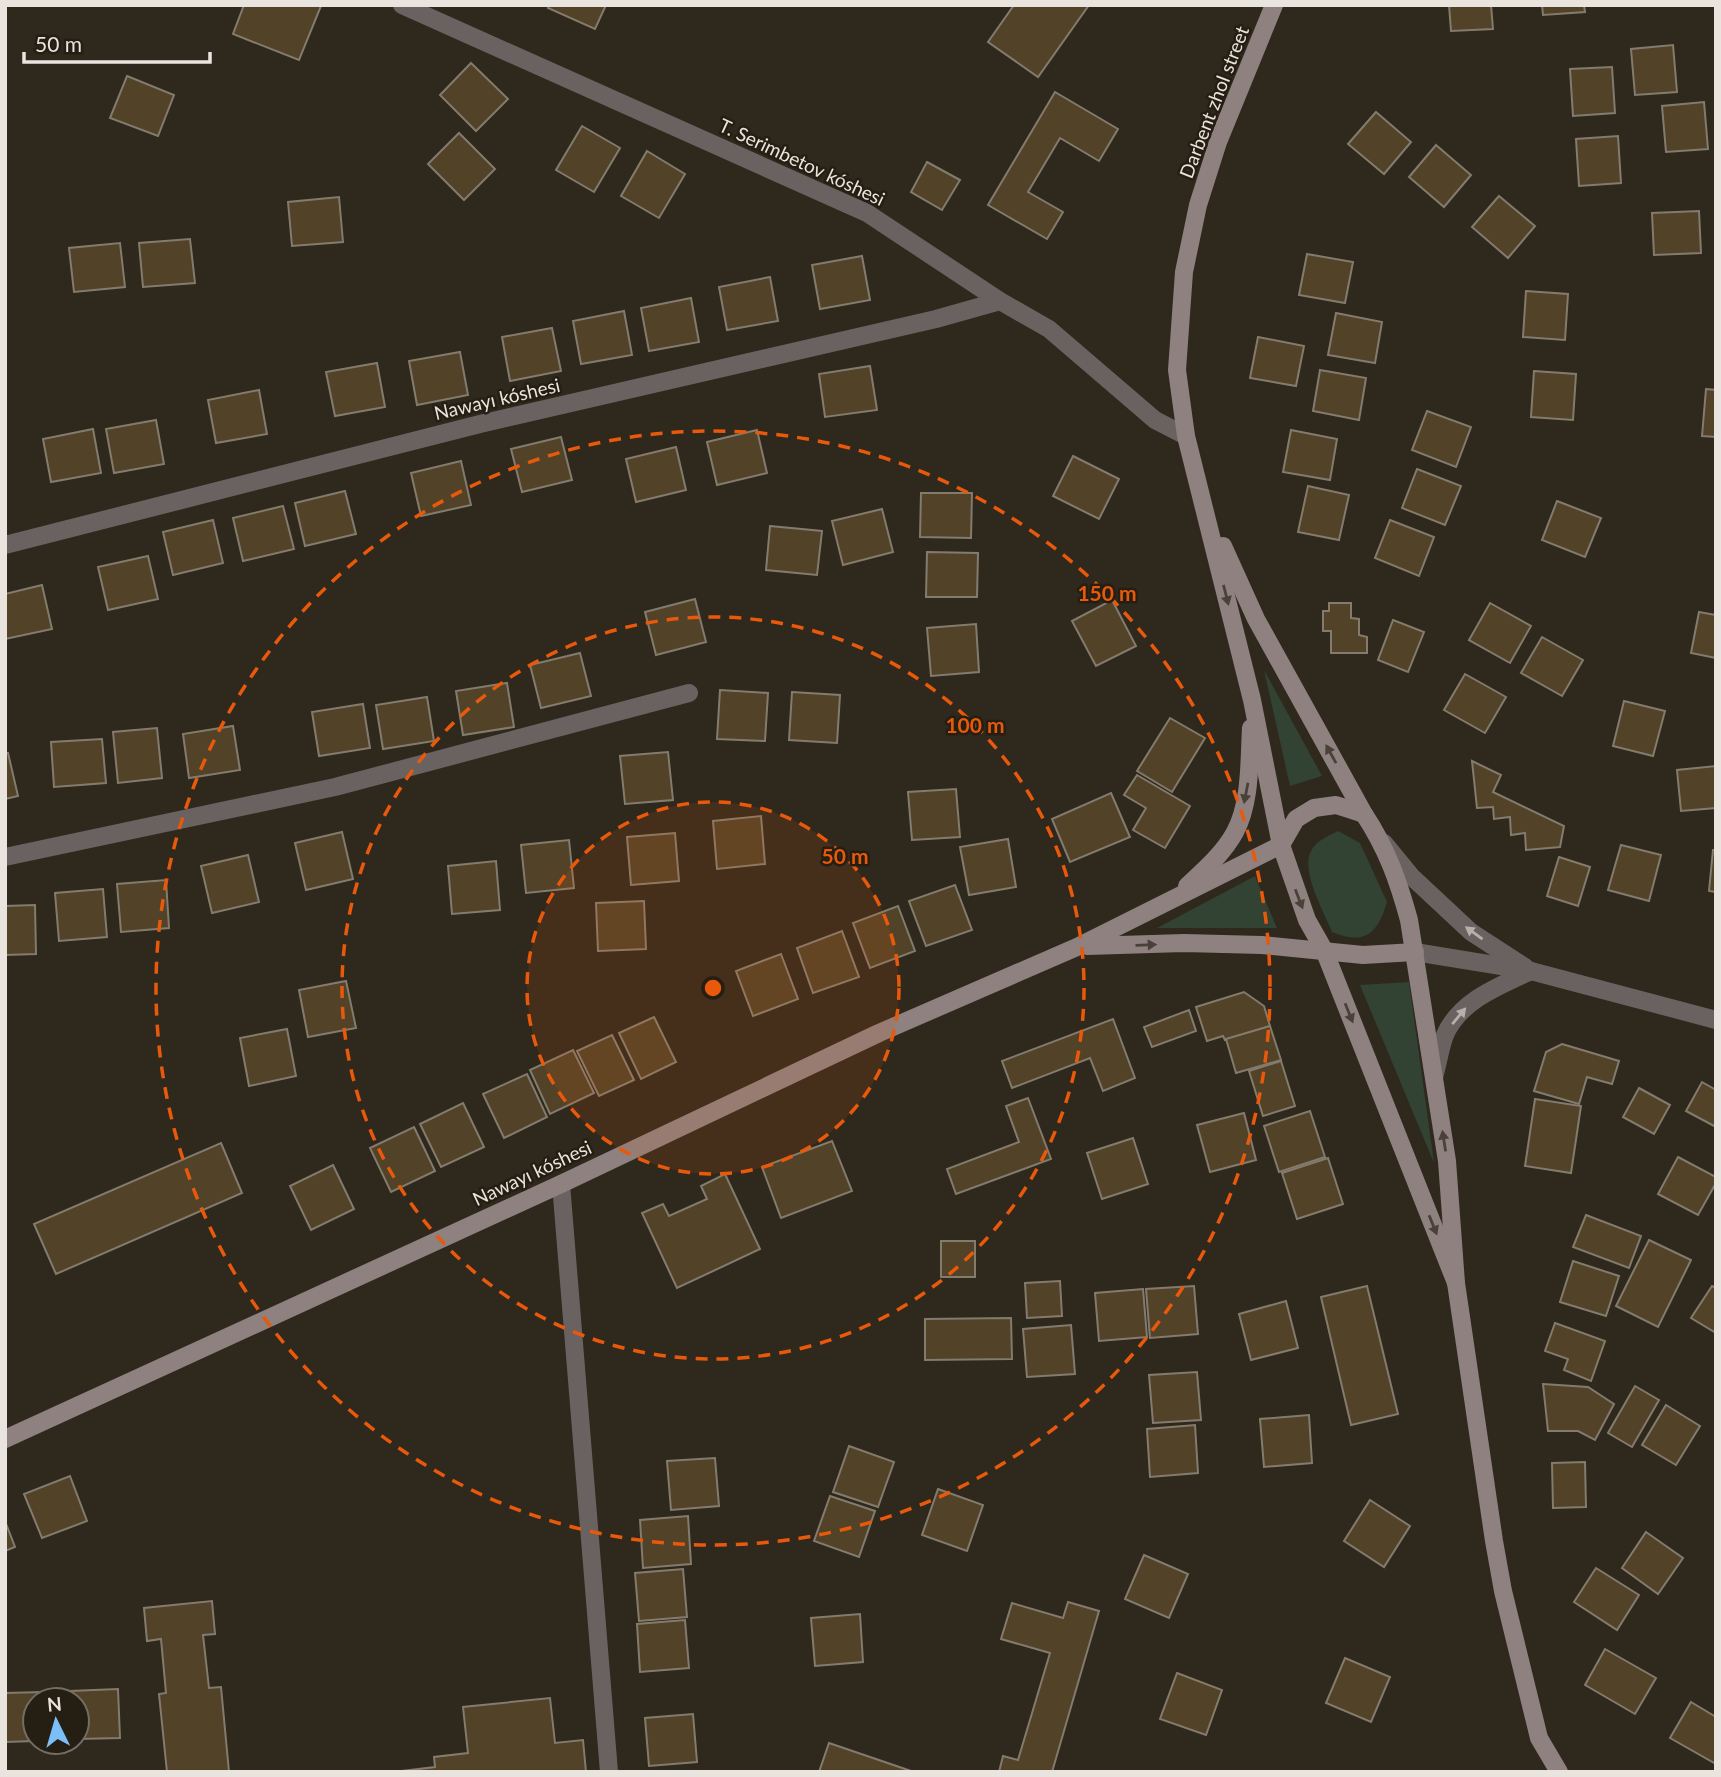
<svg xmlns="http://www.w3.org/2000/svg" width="1721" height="1777" viewBox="0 0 1721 1777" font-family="Lato,sans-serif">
  <rect width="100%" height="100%" fill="#2f281d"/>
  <g fill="#324233">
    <path d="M 1264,670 L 1322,776 L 1290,786 Z"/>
    <path d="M 1338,831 L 1360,843 L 1387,902 C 1378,933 1365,946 1332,932 C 1324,912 1300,870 1311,851 C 1316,841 1328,836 1338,831 Z"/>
    <path d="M 1255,876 L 1277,928 L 1157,928 Z"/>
    <path d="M 1409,982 L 1434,1163 L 1360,985 Z"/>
  </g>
  <g fill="#514228" stroke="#837b6d" stroke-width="2">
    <path d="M 244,5 L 321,6 L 299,60 L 233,34 Z"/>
    <path d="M 549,5 L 606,5 L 595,29 L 548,8 Z"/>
    <path d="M 1014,5 L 1089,5 L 1038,77 L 988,42 Z"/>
    <path d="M 1449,5 L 1491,5 L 1493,29 L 1451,31 Z"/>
    <path d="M 1542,5 L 1584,5 L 1585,12 L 1543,15 Z"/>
    <path d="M 1673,45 L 1677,92 L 1635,95 L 1631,49 Z"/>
    <path d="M 471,63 L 508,99 L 476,131 L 440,95 Z"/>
    <path d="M 1612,67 L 1615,113 L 1573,116 L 1570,69 Z"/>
    <path d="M 127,76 L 174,95 L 158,136 L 110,118 Z"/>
    <path d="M 1055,92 L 1118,129 L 1099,161 L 1060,138 L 1028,192 L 1063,212 L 1047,239 L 988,205 Z"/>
    <path d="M 1704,102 L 1708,149 L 1666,152 L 1662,106 Z"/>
    <path d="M 1376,112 L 1411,142 L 1384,174 L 1348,144 Z"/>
    <path d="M 582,126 L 620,148 L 594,192 L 556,170 Z"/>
    <path d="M 459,133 L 495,169 L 464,200 L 428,164 Z"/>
    <path d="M 1618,136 L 1621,183 L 1579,186 L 1576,139 Z"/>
    <path d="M 1436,145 L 1471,175 L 1444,207 L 1409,177 Z"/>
    <path d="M 647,151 L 685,174 L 659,218 L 621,196 Z"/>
    <path d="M 927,162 L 960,180 L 942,210 L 911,192 Z"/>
    <path d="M 1499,196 L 1535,226 L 1508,258 L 1472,227 Z"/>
    <path d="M 339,197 L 343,242 L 292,246 L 288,202 Z"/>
    <path d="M 1699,211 L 1701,253 L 1654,255 L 1652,213 Z"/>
    <path d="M 190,239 L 195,283 L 143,287 L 139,243 Z"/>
    <path d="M 120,243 L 125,287 L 74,292 L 69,248 Z"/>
    <path d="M 1307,254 L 1353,262 L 1345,303 L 1299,295 Z"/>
    <path d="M 862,256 L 870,300 L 820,309 L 812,265 Z"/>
    <path d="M 770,277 L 778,321 L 727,330 L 719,287 Z"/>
    <path d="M 1526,291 L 1568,294 L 1565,340 L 1523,337 Z"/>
    <path d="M 691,298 L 699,342 L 649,351 L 641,308 Z"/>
    <path d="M 624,311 L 632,355 L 581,364 L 573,321 Z"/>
    <path d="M 1336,313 L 1382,322 L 1375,363 L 1328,355 Z"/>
    <path d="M 552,328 L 561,371 L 510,381 L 502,337 Z"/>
    <path d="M 1258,337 L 1304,346 L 1296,386 L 1250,378 Z"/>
    <path d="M 460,352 L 468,395 L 417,405 L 409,361 Z"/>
    <path d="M 377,363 L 385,407 L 335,416 L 326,372 Z"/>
    <path d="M 870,366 L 877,410 L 825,417 L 819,374 Z"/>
    <path d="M 1320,370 L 1366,378 L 1359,420 L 1313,411 Z"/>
    <path d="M 1534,371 L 1576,374 L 1573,420 L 1531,417 Z"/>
    <path d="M 1706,389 L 1716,390 L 1716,437 L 1702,436 Z"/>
    <path d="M 259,390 L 267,434 L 216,443 L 208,400 Z"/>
    <path d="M 1427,411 L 1471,427 L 1456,467 L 1412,450 Z"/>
    <path d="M 156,420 L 164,464 L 114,473 L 106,429 Z"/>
    <path d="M 93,429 L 101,473 L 51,482 L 43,439 Z"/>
    <path d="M 757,430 L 767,473 L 717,485 L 707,442 Z"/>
    <path d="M 1291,430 L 1337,439 L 1330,480 L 1283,472 Z"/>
    <path d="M 561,437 L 572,480 L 522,492 L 511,449 Z"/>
    <path d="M 676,447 L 686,490 L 636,502 L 626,459 Z"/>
    <path d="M 1073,456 L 1119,479 L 1099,519 L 1053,496 Z"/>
    <path d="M 461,461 L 471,505 L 421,516 L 411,473 Z"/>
    <path d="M 1417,469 L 1461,486 L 1445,525 L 1402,508 Z"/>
    <path d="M 1308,486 L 1349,495 L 1339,540 L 1298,532 Z"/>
    <path d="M 345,491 L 356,534 L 305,546 L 295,503 Z"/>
    <path d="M 921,493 L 972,493 L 971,538 L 920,537 Z"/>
    <path d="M 1557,501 L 1601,518 L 1585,557 L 1542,540 Z"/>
    <path d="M 283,506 L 294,549 L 243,561 L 233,518 Z"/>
    <path d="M 882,509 L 893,552 L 843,565 L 832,521 Z"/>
    <path d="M 213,520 L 223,563 L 173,575 L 163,532 Z"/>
    <path d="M 1390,520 L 1434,537 L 1419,576 L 1375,558 Z"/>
    <path d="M 770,526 L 822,531 L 817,575 L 766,570 Z"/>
    <path d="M 927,552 L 978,553 L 977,597 L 926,597 Z"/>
    <path d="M 148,556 L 158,599 L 108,610 L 98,567 Z"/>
    <path d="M 42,585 L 52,629 L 5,639 L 5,594 Z"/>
    <path d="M 695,599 L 706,642 L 656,655 L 645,612 Z"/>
    <path d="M 1112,600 L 1136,646 L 1096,666 L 1072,621 Z"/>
    <path d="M 1329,603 L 1351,603 L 1351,618 L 1359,619 L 1359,635 L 1367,637 L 1367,653 L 1331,653 L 1331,631 L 1323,631 L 1323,611 L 1329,611 Z"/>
    <path d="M 1490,603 L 1531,626 L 1510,663 L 1469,640 Z"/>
    <path d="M 1699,612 L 1716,615 L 1716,658 L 1691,653 Z"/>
    <path d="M 1393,620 L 1424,632 L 1408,672 L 1378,660 Z"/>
    <path d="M 976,624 L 979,672 L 931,676 L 927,628 Z"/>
    <path d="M 1542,637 L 1583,660 L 1562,696 L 1521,673 Z"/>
    <path d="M 580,653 L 591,696 L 541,708 L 530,665 Z"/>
    <path d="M 1465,674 L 1506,697 L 1485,733 L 1444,710 Z"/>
    <path d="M 507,683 L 514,727 L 463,735 L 456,691 Z"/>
    <path d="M 720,690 L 768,693 L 765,741 L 717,739 Z"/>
    <path d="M 792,692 L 840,695 L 837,743 L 789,740 Z"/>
    <path d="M 427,697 L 434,741 L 383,749 L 376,705 Z"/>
    <path d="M 1624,701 L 1665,711 L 1653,756 L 1613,746 Z"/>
    <path d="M 363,704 L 370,748 L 319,756 L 312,712 Z"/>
    <path d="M 1170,718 L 1205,738 L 1172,792 L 1137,771 Z"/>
    <path d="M 233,726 L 240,770 L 189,778 L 183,734 Z"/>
    <path d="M 157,728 L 162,778 L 118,783 L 113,732 Z"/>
    <path d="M 102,739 L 106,783 L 54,787 L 51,742 Z"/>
    <path d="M 668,752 L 673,800 L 625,804 L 620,756 Z"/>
    <path d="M 5,753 L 8,753 L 18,796 L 5,799 Z"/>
    <path d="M 1472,761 L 1501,775 L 1493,792 L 1564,826 L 1560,847 L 1526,850 L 1525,833 L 1511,835 L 1510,817 L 1494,819 L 1493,807 L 1477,808 Z"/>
    <path d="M 1716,766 L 1716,808 L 1681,811 L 1677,770 Z"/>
    <path d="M 1137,775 L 1190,806 L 1165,848 L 1133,830 L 1146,808 L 1124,795 Z"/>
    <path d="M 956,789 L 960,837 L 912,840 L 908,792 Z"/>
    <path d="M 1111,793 L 1130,837 L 1070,862 L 1052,819 Z"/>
    <path d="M 761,816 L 765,864 L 717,869 L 713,821 Z"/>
    <path d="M 342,832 L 353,879 L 306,890 L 295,843 Z"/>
    <path d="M 675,833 L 679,881 L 631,885 L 627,837 Z"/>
    <path d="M 1008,839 L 1016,887 L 969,895 L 960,847 Z"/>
    <path d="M 569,840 L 574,888 L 526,893 L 521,845 Z"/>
    <path d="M 1621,845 L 1661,855 L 1649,901 L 1608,890 Z"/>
    <path d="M 1713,850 L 1716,850 L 1716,892 L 1709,891 Z"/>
    <path d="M 248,855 L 259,902 L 212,913 L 201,866 Z"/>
    <path d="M 1559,857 L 1590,867 L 1578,906 L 1547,896 Z"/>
    <path d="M 496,861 L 500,910 L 452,914 L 448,866 Z"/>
    <path d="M 166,880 L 169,928 L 121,932 L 117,884 Z"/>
    <path d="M 955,885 L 972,930 L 926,946 L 909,901 Z"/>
    <path d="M 103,889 L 107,937 L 59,941 L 55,893 Z"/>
    <path d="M 644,901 L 646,949 L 598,951 L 596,903 Z"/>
    <path d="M 35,905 L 36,954 L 5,955 L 5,906 Z"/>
    <path d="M 898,906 L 915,951 L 870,968 L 853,923 Z"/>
    <path d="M 842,931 L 859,977 L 813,993 L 797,948 Z"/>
    <path d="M 781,954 L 798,999 L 753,1016 L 736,971 Z"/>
    <path d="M 346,981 L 356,1028 L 308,1037 L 299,990 Z"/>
    <path d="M 1244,992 L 1264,1006 L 1270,1026 L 1225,1040 L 1223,1036 L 1207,1041 L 1196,1007 Z"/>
    <path d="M 1189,1010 L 1196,1031 L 1152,1047 L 1144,1027 Z"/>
    <path d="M 654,1017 L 676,1062 L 641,1079 L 619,1033 Z"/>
    <path d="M 1113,1019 L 1135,1078 L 1103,1091 L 1090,1058 L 1012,1088 L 1002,1061 Z"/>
    <path d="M 1270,1026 L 1281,1060 L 1236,1073 L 1226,1039 Z"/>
    <path d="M 287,1029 L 296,1076 L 249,1086 L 240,1038 Z"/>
    <path d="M 612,1035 L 634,1080 L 599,1096 L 577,1051 Z"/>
    <path d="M 1562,1044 L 1619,1061 L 1612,1084 L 1587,1077 L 1579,1104 L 1534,1091 L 1546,1052 Z"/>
    <path d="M 573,1050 L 594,1093 L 550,1114 L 530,1070 Z"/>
    <path d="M 1281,1061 L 1295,1106 L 1263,1116 L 1249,1071 Z"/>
    <path d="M 527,1074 L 547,1117 L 504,1138 L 483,1094 Z"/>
    <path d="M 1702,1082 L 1716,1090 L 1716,1127 L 1686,1111 Z"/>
    <path d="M 1639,1088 L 1670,1105 L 1654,1134 L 1623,1117 Z"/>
    <path d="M 1028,1098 L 1051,1159 L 956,1194 L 947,1169 L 1019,1142 L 1006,1106 Z"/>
    <path d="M 1535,1099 L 1581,1106 L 1571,1173 L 1525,1166 Z"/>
    <path d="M 463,1103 L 484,1147 L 441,1167 L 420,1124 Z"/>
    <path d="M 1310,1111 L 1325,1157 L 1279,1172 L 1264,1126 Z"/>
    <path d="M 1244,1113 L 1256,1160 L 1210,1172 L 1197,1125 Z"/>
    <path d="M 414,1127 L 435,1171 L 391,1192 L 370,1148 Z"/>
    <path d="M 1133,1138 L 1148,1184 L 1102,1199 L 1087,1153 Z"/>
    <path d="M 832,1141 L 852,1191 L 781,1218 L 762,1167 Z"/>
    <path d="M 221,1143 L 242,1193 L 56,1274 L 34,1224 Z"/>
    <path d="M 1678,1157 L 1716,1177 L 1716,1183 L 1698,1215 L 1658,1194 Z"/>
    <path d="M 1328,1158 L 1343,1204 L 1297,1219 L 1282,1173 Z"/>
    <path d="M 333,1165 L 354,1209 L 311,1230 L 290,1186 Z"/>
    <path d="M 725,1174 L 760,1249 L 677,1288 L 642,1213 L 663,1204 L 669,1216 L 707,1199 L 701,1186 Z"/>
    <path d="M 1586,1215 L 1641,1236 L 1629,1268 L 1573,1247 Z"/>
    <path d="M 1649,1240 L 1691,1260 L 1658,1327 L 1616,1306 Z"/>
    <rect x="941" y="1241" width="34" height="36"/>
    <path d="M 1573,1261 L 1619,1276 L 1606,1316 L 1560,1302 Z"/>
    <path d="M 1060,1281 L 1062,1316 L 1027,1318 L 1025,1283 Z"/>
    <path d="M 1194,1286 L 1198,1334 L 1150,1338 L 1146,1289 Z"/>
    <path d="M 1367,1286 L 1398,1414 L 1351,1425 L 1321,1297 Z"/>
    <path d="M 1712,1286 L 1716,1288 L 1716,1333 L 1691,1318 Z"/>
    <path d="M 1143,1289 L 1147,1337 L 1099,1341 L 1095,1293 Z"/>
    <path d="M 1286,1301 L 1298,1348 L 1251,1360 L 1239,1314 Z"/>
    <path d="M 1011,1318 L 1012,1359 L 925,1360 L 925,1319 Z"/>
    <path d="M 1555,1323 L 1605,1341 L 1591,1381 L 1564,1370 L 1568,1359 L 1545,1351 Z"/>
    <path d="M 1071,1325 L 1075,1374 L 1027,1377 L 1023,1329 Z"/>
    <path d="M 1197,1372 L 1201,1420 L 1153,1423 L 1149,1375 Z"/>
    <path d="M 1543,1384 L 1588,1387 L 1614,1404 L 1595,1440 L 1578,1431 L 1548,1431 Z"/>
    <path d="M 1635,1386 L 1659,1400 L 1632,1447 L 1608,1433 Z"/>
    <path d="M 1666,1405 L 1700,1426 L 1676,1465 L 1642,1445 Z"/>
    <path d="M 1309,1415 L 1312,1463 L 1264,1467 L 1260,1419 Z"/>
    <path d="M 1195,1425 L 1198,1473 L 1150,1477 L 1147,1429 Z"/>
    <path d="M 849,1446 L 894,1462 L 878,1507 L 833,1492 Z"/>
    <path d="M 715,1458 L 719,1506 L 671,1510 L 667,1461 Z"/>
    <path d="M 1585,1462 L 1586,1507 L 1553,1508 L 1552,1463 Z"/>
    <path d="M 70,1476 L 87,1521 L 42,1538 L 24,1494 Z"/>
    <path d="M 938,1489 L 983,1505 L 967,1551 L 922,1535 Z"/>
    <path d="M 830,1496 L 875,1511 L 859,1557 L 814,1541 Z"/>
    <path d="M 1370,1500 L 1410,1526 L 1384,1567 L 1344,1541 Z"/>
    <path d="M 688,1516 L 691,1564 L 643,1568 L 640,1520 Z"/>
    <path d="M 5,1521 L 15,1547 L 5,1551 Z"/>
    <path d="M 1646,1532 L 1683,1558 L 1658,1594 L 1622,1568 Z"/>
    <path d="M 1144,1555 L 1188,1574 L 1169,1618 L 1125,1599 Z"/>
    <path d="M 1596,1568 L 1639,1595 L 1617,1630 L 1574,1602 Z"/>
    <path d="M 683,1569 L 687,1617 L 639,1621 L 635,1573 Z"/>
    <path d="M 212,1601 L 215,1634 L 203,1635 L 209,1688 L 221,1687 L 229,1772 L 167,1772 L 159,1694 L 166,1693 L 161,1639 L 147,1641 L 144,1608 Z"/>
    <path d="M 1068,1602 L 1099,1611 L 1052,1772 L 999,1772 L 1003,1756 L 1018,1760 L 1050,1653 L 1001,1639 L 1012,1603 L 1063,1618 Z"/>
    <path d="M 860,1614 L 863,1662 L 815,1666 L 811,1618 Z"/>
    <path d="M 685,1620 L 689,1668 L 640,1672 L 637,1624 Z"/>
    <path d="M 1605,1649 L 1656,1678 L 1635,1714 L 1585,1685 Z"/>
    <path d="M 1345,1658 L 1390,1677 L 1371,1722 L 1326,1703 Z"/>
    <path d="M 1177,1673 L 1222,1690 L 1206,1735 L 1160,1719 Z"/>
    <path d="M 118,1689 L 120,1738 L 77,1739 L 77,1700 L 70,1700 L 70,1691 Z"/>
    <path d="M 43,1692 L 44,1700 L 35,1700 L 35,1741 L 5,1742 L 5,1693 Z"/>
    <path d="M 550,1698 L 555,1743 L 583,1740 L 586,1772 L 393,1772 L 435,1767 L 434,1757 L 468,1753 L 463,1707 Z"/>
    <path d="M 1691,1702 L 1716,1717 L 1716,1764 L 1670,1738 Z"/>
    <path d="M 693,1714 L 697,1762 L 649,1766 L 645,1718 Z"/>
    <path d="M 829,1743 L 914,1772 L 819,1772 Z"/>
  </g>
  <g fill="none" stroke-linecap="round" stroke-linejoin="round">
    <g stroke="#696261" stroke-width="18">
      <path d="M 402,5 L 867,213 L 1000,301 L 1049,329 L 1155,420 L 1186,436"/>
      <path d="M 5,545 L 480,424 L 936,319 L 1000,301"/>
      <path d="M 5,857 L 335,787 L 689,693"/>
      <path d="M 561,1184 L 609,1772"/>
    </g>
    <g stroke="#696261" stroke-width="18">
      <path d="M 1384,843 L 1411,876 L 1471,932 L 1525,967"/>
      <path d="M 1415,952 L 1531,971 L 1716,1020"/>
      <path d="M 1434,1077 C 1438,1064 1440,1048 1445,1035 C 1460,1000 1500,986 1531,971"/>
    </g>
    <g stroke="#8e8180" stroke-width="18">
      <path d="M 1274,5 L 1218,142 L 1198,205 L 1184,272 L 1177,370 L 1186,436 L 1252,700 L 1281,845 L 1307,920 L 1324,950 L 1456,1283"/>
      <path d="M 1223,546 L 1256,619 L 1364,814 C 1387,849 1398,880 1409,920 L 1447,1161 L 1456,1283 L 1494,1541 L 1503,1591 L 1539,1738 L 1559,1772"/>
      <path d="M 1187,886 C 1204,870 1223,854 1235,832 C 1251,802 1249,762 1251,728"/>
      <path d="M 1087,946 L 1184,943 L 1262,945 L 1363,955 L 1415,952"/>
      <path d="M 5,1439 L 561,1184 L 879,1033 L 1077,947 L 1281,845 L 1296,819 L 1314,808 L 1336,805 L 1364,814"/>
    </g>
  </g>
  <defs><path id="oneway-solid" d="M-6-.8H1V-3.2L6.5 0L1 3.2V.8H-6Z" transform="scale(1.75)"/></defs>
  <g fill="#4a4139">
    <use href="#oneway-solid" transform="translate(1226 595) rotate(76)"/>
    <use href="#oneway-solid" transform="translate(1331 754) rotate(-119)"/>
    <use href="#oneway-solid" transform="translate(1246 793) rotate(101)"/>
    <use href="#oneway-solid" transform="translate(1299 899) rotate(69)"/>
    <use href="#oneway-solid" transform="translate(1146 945) rotate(-2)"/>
    <use href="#oneway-solid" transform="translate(1349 1013) rotate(68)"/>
    <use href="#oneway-solid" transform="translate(1444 1141) rotate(-99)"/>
    <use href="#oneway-solid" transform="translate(1433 1225) rotate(68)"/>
  </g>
  <g fill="#b6b0ab">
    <use href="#oneway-solid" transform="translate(1474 933) rotate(-144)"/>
    <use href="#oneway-solid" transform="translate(1459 1016) rotate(-50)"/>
  </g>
  <circle cx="713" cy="988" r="186" fill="#e8590c" fill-opacity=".12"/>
  <g fill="none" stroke="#e8590c" stroke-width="3.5" stroke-dasharray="12 9">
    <circle cx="713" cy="988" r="186"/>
    <circle cx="713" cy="988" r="371"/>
    <circle cx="713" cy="988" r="557"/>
  </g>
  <g text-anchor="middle" stroke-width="5" stroke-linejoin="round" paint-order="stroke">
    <g font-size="19" fill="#e9e4dd" stroke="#251e13">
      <text transform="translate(1214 102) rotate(-69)" y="7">Darbent zhol street</text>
      <text transform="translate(802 162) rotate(25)" y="7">T. Serimbetov kóshesi</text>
      <text transform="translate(497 399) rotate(-13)" y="7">Nawayı kóshesi</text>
      <text transform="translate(532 1173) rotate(-25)" y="7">Nawayı kóshesi</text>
    </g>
  </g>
  <circle cx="713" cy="988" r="10" fill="#e8590c" stroke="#251e13" stroke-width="3.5"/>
  <g font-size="21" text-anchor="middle" font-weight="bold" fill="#e8590c" stroke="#251e13" stroke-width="5" stroke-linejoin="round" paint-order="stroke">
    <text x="1107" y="601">150 m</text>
    <text x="975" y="733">100 m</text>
    <text x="845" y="864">50 m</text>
  </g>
  <rect width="1721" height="1777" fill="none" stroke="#e9e4dd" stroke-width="14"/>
  <g transform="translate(56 1721) rotate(355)"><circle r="33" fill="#251e13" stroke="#736d64" stroke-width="2"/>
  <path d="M0-5L12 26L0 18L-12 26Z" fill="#7bbef8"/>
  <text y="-10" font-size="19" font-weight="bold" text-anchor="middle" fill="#e9e4dd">N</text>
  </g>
  <path d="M24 52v10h186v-10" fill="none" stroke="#e9e4dd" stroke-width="3.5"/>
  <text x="35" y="52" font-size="21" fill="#e9e4dd" stroke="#251e13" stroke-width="5" paint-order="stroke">50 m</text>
</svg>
